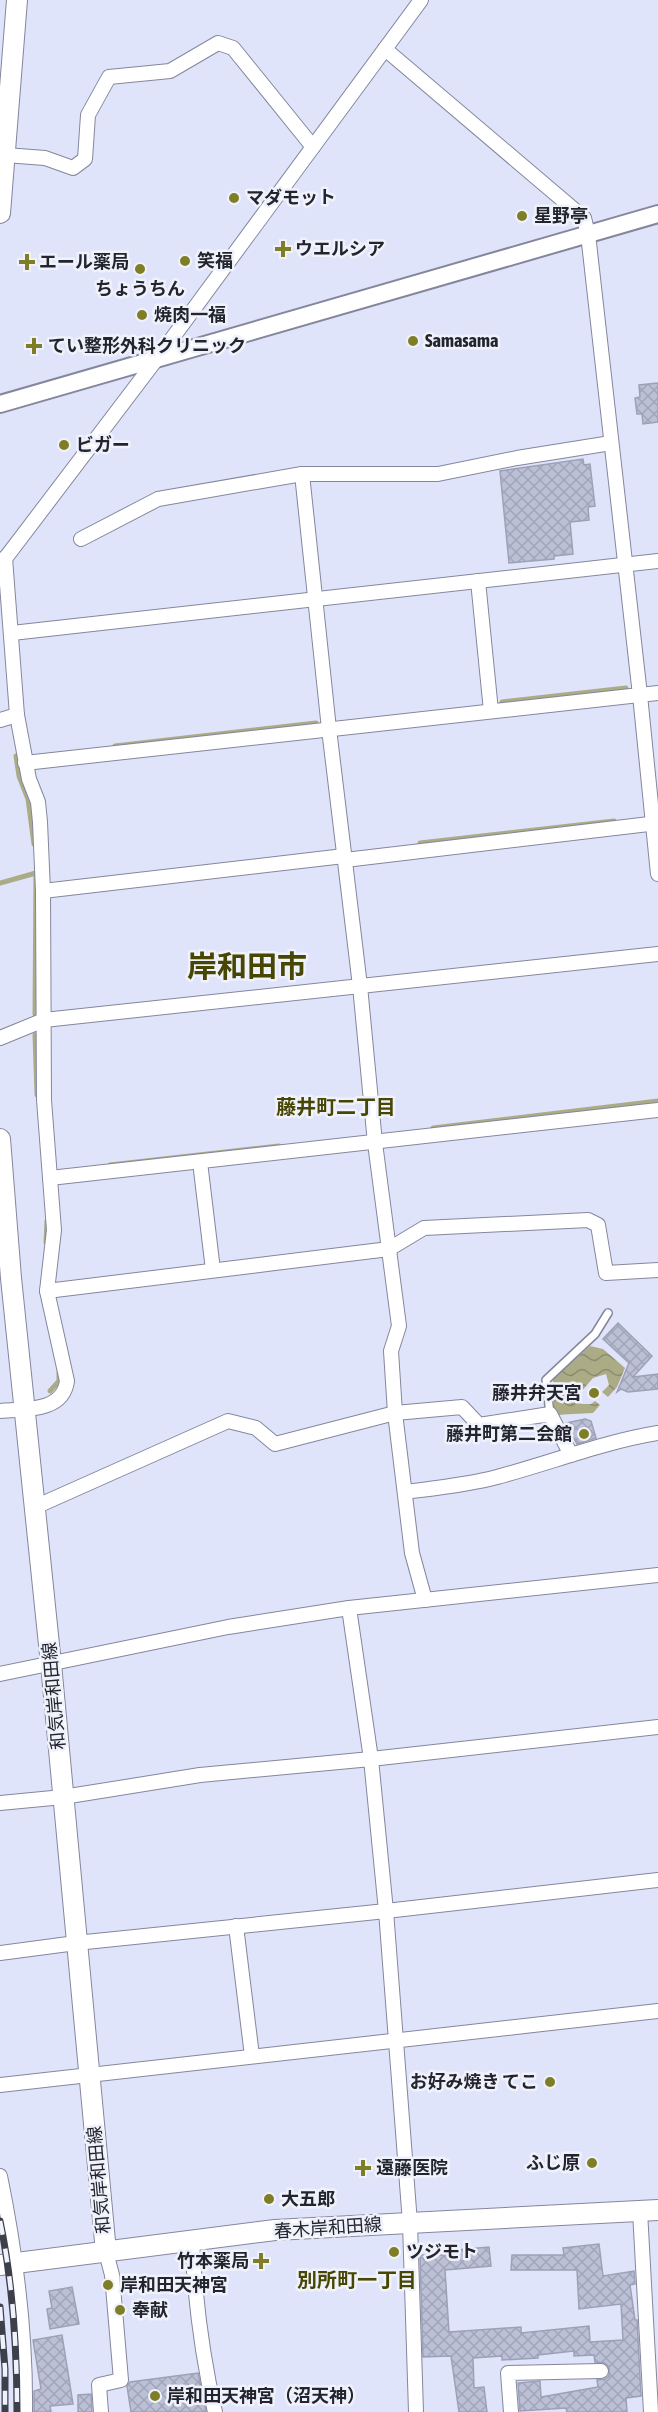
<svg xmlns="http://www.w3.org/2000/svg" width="658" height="2412" viewBox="0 0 658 2412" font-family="'Asap Condensed','Noto Sans JP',sans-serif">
  <defs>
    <pattern id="water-waves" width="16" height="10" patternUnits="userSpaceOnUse" patternTransform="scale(1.5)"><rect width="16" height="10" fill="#abac85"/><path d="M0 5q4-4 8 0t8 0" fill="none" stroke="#8b8c6d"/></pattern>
    <pattern id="building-cross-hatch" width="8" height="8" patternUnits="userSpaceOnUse" patternTransform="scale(1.5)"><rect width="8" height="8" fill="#bcc0d6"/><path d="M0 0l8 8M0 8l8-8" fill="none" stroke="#a1a5b8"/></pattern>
  </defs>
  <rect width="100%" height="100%" fill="#e0e4fb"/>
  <path fill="url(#water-waves)" d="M 590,1346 L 603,1349 L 625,1368 L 617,1387 L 608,1397 L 602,1392 L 609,1385 L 606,1374 L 593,1378 L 580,1393 L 581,1404 L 591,1404 L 595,1401 L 600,1405 L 593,1413 L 554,1415 L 553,1379 Z"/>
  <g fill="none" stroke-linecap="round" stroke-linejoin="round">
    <g stroke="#abac85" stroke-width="5">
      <path d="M 502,702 L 626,688"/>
      <path d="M 115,746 L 316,723"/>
      <path d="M 16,756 L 19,776 L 28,799 L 34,844"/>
      <path d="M 420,843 L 614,821"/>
      <path d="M 0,883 L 36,873"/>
      <path d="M 35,1014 L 36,872"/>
      <path d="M 35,1035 L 37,1095"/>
      <path d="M 433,1128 L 658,1101"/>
      <path d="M 110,1165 L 279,1146"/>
      <path d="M 46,1242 L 47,1221"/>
      <path d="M 50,1391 L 59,1381 L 59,1372"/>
    </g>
  </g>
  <g fill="url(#building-cross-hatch)" stroke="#9da1b7" stroke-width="1.5">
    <path d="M 658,383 L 658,422 L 643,424 L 642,414 L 637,414 L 635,398 L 640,397 L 639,385 Z"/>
    <path d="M 583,459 L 584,465 L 590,464 L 595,506 L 588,507 L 589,520 L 570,522 L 573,554 L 554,556 L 554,559 L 509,563 L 500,471 Z"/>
    <path d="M 618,1323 L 652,1356 L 633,1377 L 658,1374 L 658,1389 L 628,1392 L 621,1389 L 617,1392 L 629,1363 L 603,1339 Z"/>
    <path d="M 585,1419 L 591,1421 L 596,1438 L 577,1444 L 566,1423 Z"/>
    <path d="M 599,2244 L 603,2276 L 634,2271 L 635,2284 L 630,2285 L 635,2320 L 637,2320 L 641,2396 L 626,2398 L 627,2412 L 567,2412 L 566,2408 L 520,2411 L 518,2383 L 540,2381 L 541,2397 L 598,2387 L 597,2380 L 605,2379 L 609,2376 L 609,2367 L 605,2363 L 595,2362 L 594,2355 L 574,2356 L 574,2351 L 538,2355 L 538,2358 L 502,2360 L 502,2356 L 473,2358 L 474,2388 L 484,2387 L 487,2412 L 459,2412 L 451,2356 L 423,2357 L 420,2255 L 444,2255 L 444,2251 L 489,2247 L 491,2266 L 445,2270 L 449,2332 L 521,2327 L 521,2333 L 589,2326 L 590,2342 L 623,2340 L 621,2304 L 579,2309 L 577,2270 L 511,2270 L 512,2255 L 564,2255 L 563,2248 Z"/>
    <path d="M 72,2287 L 79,2324 L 50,2329 L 47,2309 L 52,2308 L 49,2291 Z"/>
    <path d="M 62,2335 L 73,2404 L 50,2406 L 51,2412 L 34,2412 L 34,2391 L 41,2389 L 33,2340 Z"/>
    <path d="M 198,2373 L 206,2412 L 131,2412 L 127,2386 L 130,2382 Z"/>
    <path d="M 91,2394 L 92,2412 L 78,2412 L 78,2395 Z"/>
  </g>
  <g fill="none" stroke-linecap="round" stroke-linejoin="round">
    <g stroke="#84879c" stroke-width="10">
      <path id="service" d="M 550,1414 L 546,1380 L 595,1334 L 608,1313"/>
    </g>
    <g stroke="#84879c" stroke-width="16">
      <g id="minor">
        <path d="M 385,49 L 584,218 L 588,234 L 640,695 L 658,874"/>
        <path d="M 5,155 L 45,158 L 73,168 L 85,159 L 88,115 L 109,77 L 170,71 L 218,43 L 233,48 L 313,147"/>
        <path d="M 302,474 L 329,729 L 360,986 L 375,1143 L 399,1326 L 391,1351 L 395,1413 L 412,1553 L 425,1600"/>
        <path d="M 81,539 L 158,499 L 302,474 L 438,474 L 517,458 L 611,443"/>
        <path d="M 1,564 L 168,344 L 421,0"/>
        <path d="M 478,581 L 491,711"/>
        <path d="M 12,633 L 658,561"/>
        <path d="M 0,720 L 17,715"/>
        <path d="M 25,763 L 658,693"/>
        <path d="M 345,860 L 658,823"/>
        <path d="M 43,891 L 344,856"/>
        <path d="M 0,1038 L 44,1020 L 658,954"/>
        <path d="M 200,1162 L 213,1270"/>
        <path d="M 50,1178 L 658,1110"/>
        <path d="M 47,1291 L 389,1249 L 424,1228 L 588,1220 L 598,1225 L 606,1273 L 658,1270"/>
        <path d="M 0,1411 C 25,1409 63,1412 67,1381 L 47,1291 L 54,1230 L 44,1100 L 43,891 L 40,822 L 38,802 L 29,779 L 17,715 L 5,558"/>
        <path d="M 405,1492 C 436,1488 467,1485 497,1477 C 550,1463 603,1442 658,1433"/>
        <path d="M 35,1507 L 228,1421 L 256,1428 L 275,1444 L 395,1413 L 462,1407 L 479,1425 L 550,1414 L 571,1455"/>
        <path d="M 349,1608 L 371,1759 L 386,1911 L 410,2223 L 416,2412"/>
        <path d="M 0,1674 L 228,1627 L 349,1608 L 658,1575"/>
        <path d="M 0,1803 L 63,1797 L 200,1775 L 371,1759 L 658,1727"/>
        <path d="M 236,1926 L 252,2056"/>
        <path d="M 0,1953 L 76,1943 L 386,1911 L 658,1880"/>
        <path d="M 0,2085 L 658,2011"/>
        <path d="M 0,2176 C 16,2254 26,2332 25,2412"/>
        <path d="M 640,2211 L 651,2412"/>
        <path d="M 192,2241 C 195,2298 202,2356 215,2412"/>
        <path d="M 101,2412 L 99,2385 L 121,2380 L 112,2275 L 106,2252"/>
        <path d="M 511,2412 L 508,2373 L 601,2371"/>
      </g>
    </g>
    <g stroke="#84879c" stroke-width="20">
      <path id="tertiary" d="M 0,404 L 658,214"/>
    </g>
    <g stroke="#84879c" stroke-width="22">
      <g id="secondary">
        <path d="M 0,213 L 17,0"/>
        <path d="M 0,1139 L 11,1278 L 51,1664 L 106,2252"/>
        <path d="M 0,2265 L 275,2230 L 658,2210"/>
      </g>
    </g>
    <use href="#service" stroke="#fff" stroke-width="7"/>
    <use href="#minor" stroke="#fff" stroke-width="14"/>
    <use href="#tertiary" stroke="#fff" stroke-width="16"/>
    <use href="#secondary" stroke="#fff" stroke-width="20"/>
    <g stroke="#3d3f4a" stroke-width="7">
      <g id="rail">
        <path d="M 0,2221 C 13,2284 17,2348 17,2412"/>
        <path d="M 0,2307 L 5,2369 L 5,2412"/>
      </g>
    </g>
    <use href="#rail" stroke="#f0f2fb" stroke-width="4.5" stroke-dasharray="14" stroke-linecap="butt"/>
  </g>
  <g fill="#7f7e26" stroke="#f0f2fb" stroke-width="2">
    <circle cx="234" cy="198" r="6"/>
    <circle cx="522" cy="216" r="6"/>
    <path d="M280 240h6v6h6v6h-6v6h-6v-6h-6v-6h6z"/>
    <circle cx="185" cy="261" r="6"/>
    <path d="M24 253h6v6h6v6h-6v6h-6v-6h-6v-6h6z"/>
    <circle cx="140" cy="269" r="6"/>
    <circle cx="142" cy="315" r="6"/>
    <circle cx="413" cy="341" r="6"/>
    <path d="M31 337h6v6h6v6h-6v6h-6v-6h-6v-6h6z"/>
    <circle cx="64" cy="445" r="6"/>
    <circle cx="594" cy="1393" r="6"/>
    <circle cx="584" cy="1434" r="6"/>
    <circle cx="550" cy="2082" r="6"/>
    <circle cx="592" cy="2163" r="6"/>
    <path d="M360 2159h6v6h6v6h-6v6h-6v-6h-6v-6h6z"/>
    <circle cx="269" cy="2199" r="6"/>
    <circle cx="394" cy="2252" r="6"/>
    <path d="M258 2252h6v6h6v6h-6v6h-6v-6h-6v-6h6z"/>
    <circle cx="108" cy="2285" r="6"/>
    <circle cx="120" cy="2310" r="6"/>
    <circle cx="155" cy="2396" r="6"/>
  </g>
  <g text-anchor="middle" stroke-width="5" stroke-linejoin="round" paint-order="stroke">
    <g font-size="18" font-weight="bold" fill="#23242d" stroke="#f0f2fb" text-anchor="start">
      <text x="246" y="204">マダモット</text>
      <text x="534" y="222">星野亭</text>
      <text x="295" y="255">ウエルシア</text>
      <text x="197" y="267">笑福</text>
      <text x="39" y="268">エール薬局</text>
      <text x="140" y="295" text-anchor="middle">ちょうちん</text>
      <text x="154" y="321">焼肉一福</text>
      <text x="425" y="347">Samasama</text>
      <text x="48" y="352">てい整形外科クリニック</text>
      <text x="76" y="451">ビガー</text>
      <text x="582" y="1399" text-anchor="end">藤井弁天宮</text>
      <text x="572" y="1440" text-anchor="end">藤井町第二会館</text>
      <text x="538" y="2088" text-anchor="end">お好み焼き てこ</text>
      <text x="580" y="2169" text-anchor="end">ふじ原</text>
      <text x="376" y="2174">遠藤医院</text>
      <text x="281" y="2205">大五郎</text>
      <text x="406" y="2258">ツジモト</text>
      <text x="249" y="2267" text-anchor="end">竹本薬局</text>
      <text x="120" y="2291">岸和田天神宮</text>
      <text x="132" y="2316">奉献</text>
      <text x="167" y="2402">岸和田天神宮（沼天神）</text>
    </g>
    <g font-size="18" fill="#23242d" stroke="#f0f2fb">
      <text transform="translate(54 1696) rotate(-95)" y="6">和気岸和田線</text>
      <text transform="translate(99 2180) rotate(-95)" y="6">和気岸和田線</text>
      <text transform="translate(328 2228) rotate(-4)" y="6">春木岸和田線</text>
    </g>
    <g font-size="20" font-weight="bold" fill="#474604" stroke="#f0f2fb">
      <text x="336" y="1114">藤井町二丁目</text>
      <text x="357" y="2287">別所町一丁目</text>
    </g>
    <g font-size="30" font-weight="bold" fill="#474604" stroke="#f0f2fb">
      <text x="247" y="977">岸和田市</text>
    </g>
  </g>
</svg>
